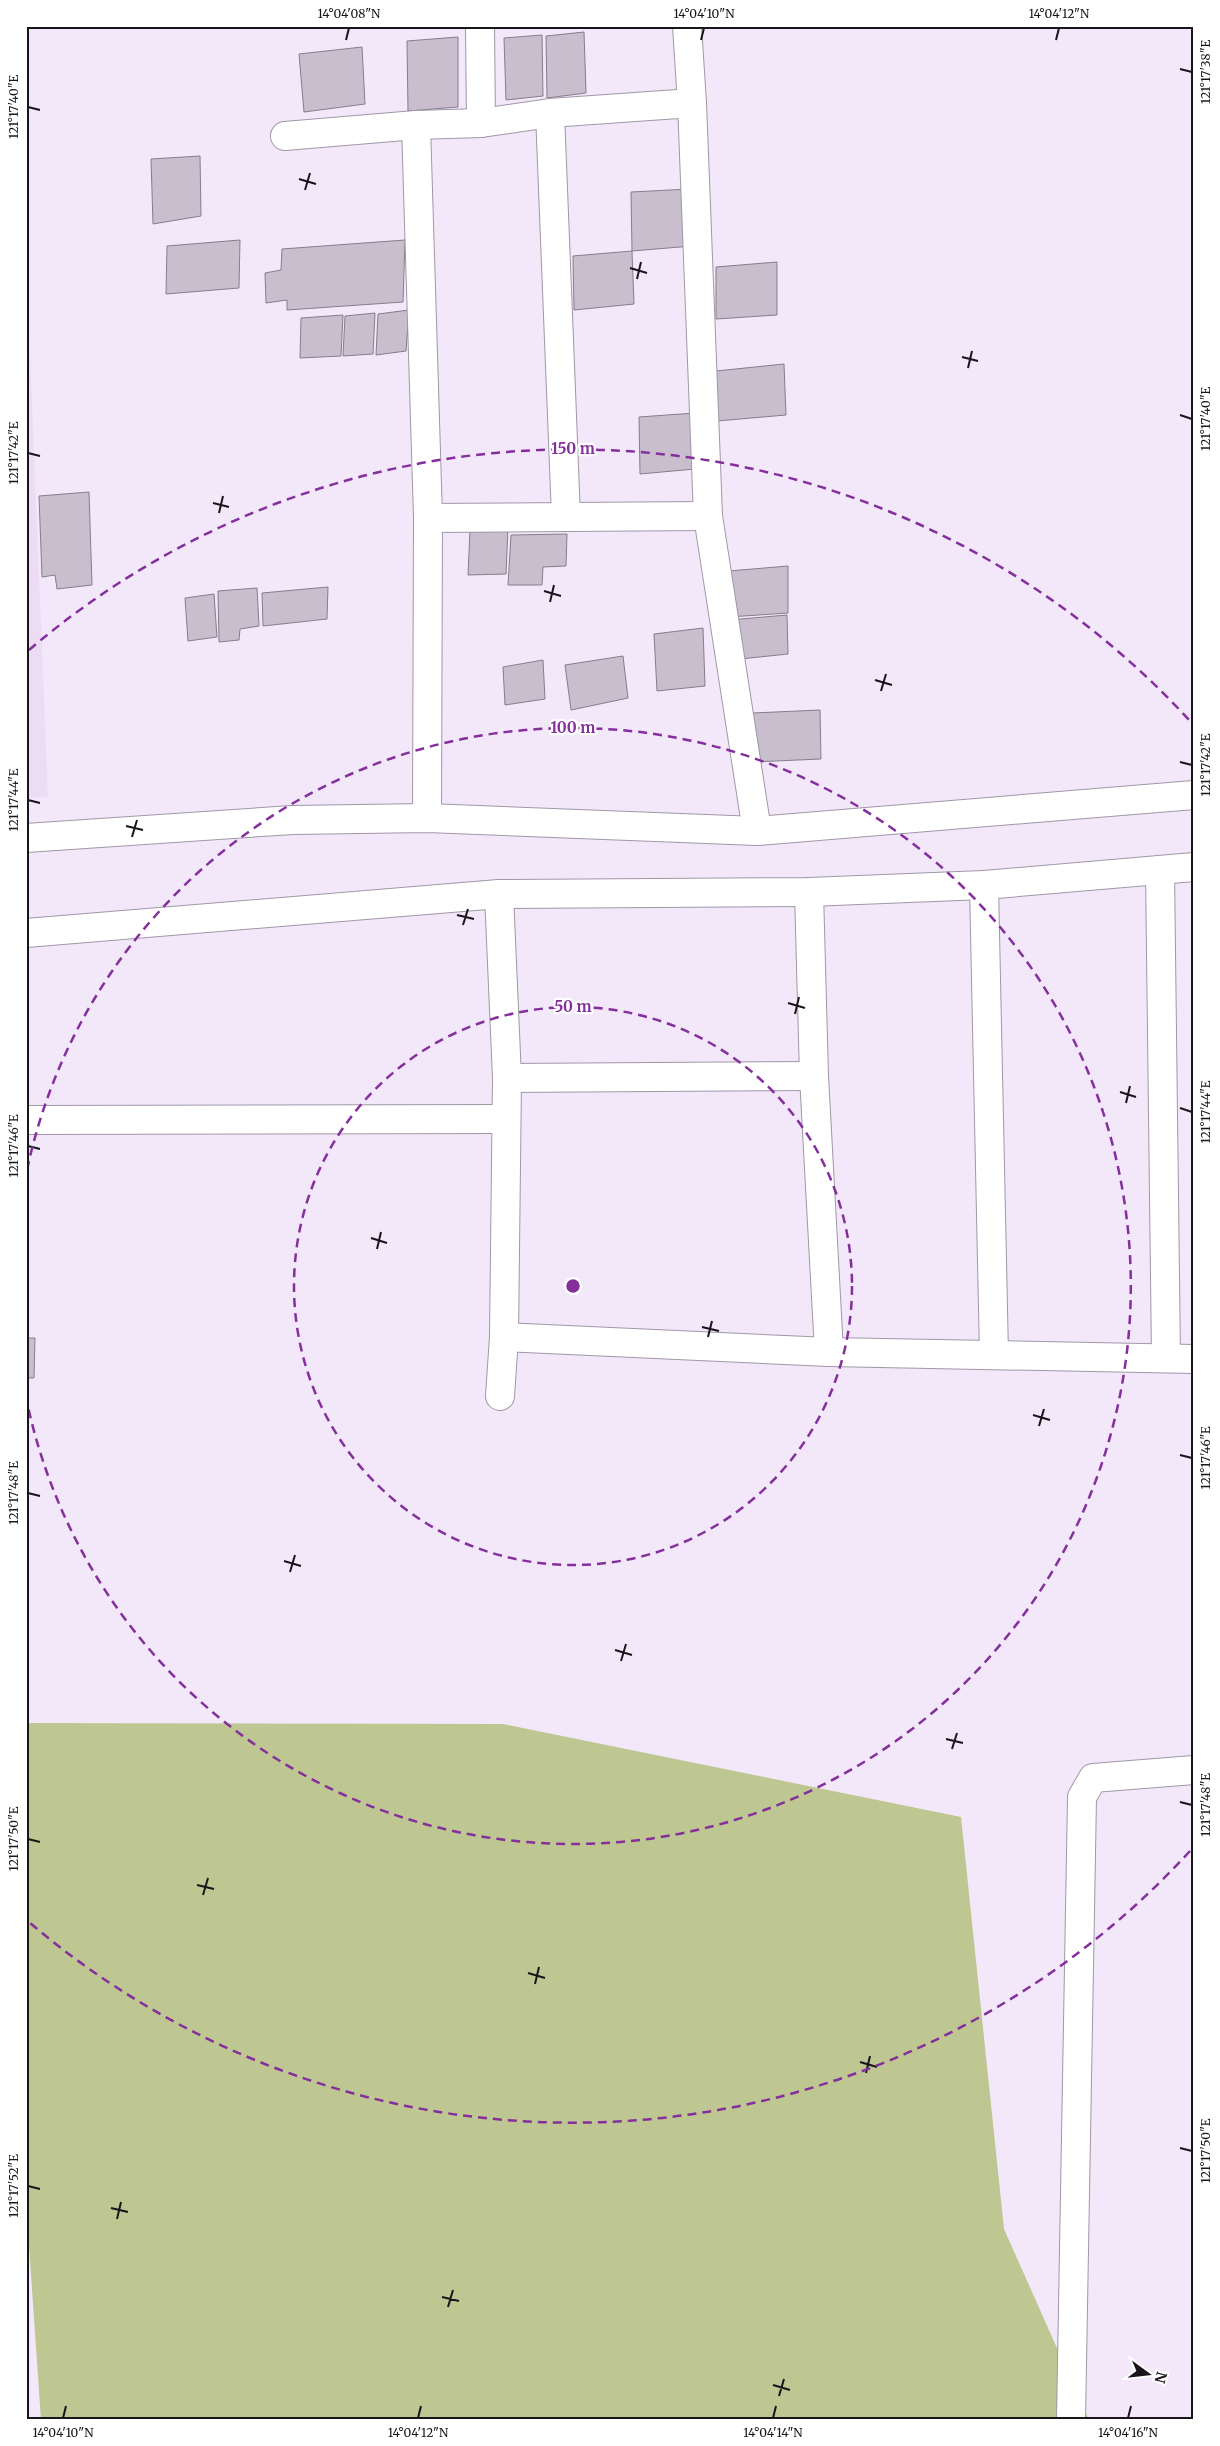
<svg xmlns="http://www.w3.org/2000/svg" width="1220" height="2446" viewBox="0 0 1220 2446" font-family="Merriweather,serif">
  <rect width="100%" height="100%" fill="#f2e8f9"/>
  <path fill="#ecddf5" d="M 26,256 L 48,797 L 26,798 Z"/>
  <path fill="#bec791" d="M 26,1723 L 503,1724 L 961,1817 L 1004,2229 L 1089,2420 L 41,2420 L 26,2202 Z"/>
  <g fill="#c8bece" stroke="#867d8c">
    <path d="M 584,32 L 586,93 L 547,98 L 546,36 Z"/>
    <path d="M 542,35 L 543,96 L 506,100 L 504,38 Z"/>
    <path d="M 458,37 L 458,107 L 408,111 L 407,41 Z"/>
    <path d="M 362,47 L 365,104 L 304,112 L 299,54 Z"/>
    <path d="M 200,156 L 201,216 L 153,224 L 151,159 Z"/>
    <path d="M 690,189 L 692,246 L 632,251 L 631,192 Z"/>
    <path d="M 240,240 L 239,288 L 166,294 L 167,246 Z"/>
    <path d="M 405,240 L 403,302 L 287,310 L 287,300 L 266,303 L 265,273 L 281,270 L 282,249 Z"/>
    <path d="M 632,251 L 634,304 L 574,310 L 573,256 Z"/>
    <path d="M 777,262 L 777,315 L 716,319 L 716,267 Z"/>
    <path d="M 409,310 L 406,351 L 376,355 L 378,314 Z"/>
    <path d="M 375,313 L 373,354 L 343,356 L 345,316 Z"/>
    <path d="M 343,315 L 341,356 L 300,358 L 301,318 Z"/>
    <path d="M 784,364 L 786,415 L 717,421 L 716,371 Z"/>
    <path d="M 695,413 L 695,469 L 640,474 L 639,417 Z"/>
    <path d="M 89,492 L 92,585 L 57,589 L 55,575 L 42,577 L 39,496 Z"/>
    <path d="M 508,528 L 506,574 L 468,575 L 470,530 Z"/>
    <path d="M 567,534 L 566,566 L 543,567 L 542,585 L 508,585 L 511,535 Z"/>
    <path d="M 788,566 L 788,613 L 729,617 L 729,571 Z"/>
    <path d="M 328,587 L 327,619 L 263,626 L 262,593 Z"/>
    <path d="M 257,588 L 259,626 L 240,629 L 239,640 L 219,642 L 218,591 Z"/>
    <path d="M 214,594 L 217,637 L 188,641 L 185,598 Z"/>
    <path d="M 787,615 L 788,654 L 731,660 L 729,620 Z"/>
    <path d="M 703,628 L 705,686 L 657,691 L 654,634 Z"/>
    <path d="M 623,656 L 628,698 L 571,710 L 565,665 Z"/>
    <path d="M 543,660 L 545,699 L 505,705 L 503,667 Z"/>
    <path d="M 820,710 L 821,759 L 753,762 L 753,713 Z"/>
    <path d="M 26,1338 L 35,1338 L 34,1378 L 26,1378 Z"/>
  </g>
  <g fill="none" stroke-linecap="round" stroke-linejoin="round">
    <g stroke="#a097a7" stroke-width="30">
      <g id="minor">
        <path d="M 480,26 L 481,123"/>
        <path d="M 687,26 L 692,103"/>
        <path d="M 416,125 L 428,518 L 427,818"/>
        <path d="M 285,136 L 416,125 L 481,123 L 550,113 L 692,103 L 708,516 L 757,831"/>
        <path d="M 566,517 L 708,516"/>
        <path d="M 428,518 L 566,517 L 550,113"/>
        <path d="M 26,838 L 292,820 L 427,818 L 757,831 L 1194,795"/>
        <path d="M 1160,870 L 1166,1358"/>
        <path d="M 984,885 L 994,1355"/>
        <path d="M 809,892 L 814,1076 L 829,1352"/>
        <path d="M 499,894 L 507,1078 L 504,1337 L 500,1396"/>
        <path d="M 26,933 L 499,894 L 809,892 L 984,885 L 1194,867"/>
        <path d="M 507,1078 L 814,1076"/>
        <path d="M 26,1120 L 506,1119"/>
        <path d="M 504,1337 L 829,1352 L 1194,1359"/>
        <path d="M 1071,2420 L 1082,1797 L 1093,1778 L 1194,1770"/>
      </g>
    </g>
    <use href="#minor" stroke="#fff" stroke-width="28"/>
  </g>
  <path fill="none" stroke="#19151b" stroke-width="2" d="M 346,40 L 349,28M 701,40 L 704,28M 1056,40 L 1059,28M 1180,69 L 1192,72M 28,107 L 40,110M 299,179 L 316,184M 305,190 L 310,173M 630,268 L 647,273M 637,279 L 641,262M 962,357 L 978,361M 968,368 L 972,351M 1180,415 L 1192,419M 28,453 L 40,456M 213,503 L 229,507M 219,513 L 223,496M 544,591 L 561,596M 550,602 L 554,585M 875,680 L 892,685M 881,691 L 886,674M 1180,762 L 1192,765M 28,800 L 40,803M 126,826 L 143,830M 132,837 L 137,820M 457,915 L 474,919M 463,925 L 468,909M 788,1003 L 805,1008M 795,1014 L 799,997M 1120,1092 L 1136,1097M 1126,1103 L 1130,1086M 1180,1108 L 1192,1112M 28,1146 L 40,1149M 371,1238 L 387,1243M 377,1249 L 381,1232M 702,1327 L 719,1331M 708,1337 L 712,1321M 1033,1415 L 1050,1420M 1039,1426 L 1044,1409M 1180,1455 L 1192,1458M 28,1493 L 40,1496M 284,1561 L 301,1566M 290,1572 L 295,1555M 615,1650 L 632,1655M 621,1661 L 626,1644M 946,1739 L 963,1743M 952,1749 L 957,1733M 1180,1802 L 1192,1805M 28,1839 L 40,1842M 197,1885 L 214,1889M 203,1895 L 208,1878M 528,1973 L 545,1978M 535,1984 L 539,1967M 860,2062 L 877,2067M 866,2073 L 870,2056M 1180,2148 L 1192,2151M 28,2186 L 40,2189M 111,2208 L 128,2212M 117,2219 L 121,2202M 442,2297 L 459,2301M 448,2307 L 453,2290M 773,2385 L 790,2390M 779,2396 L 784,2379M 63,2418 L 66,2406M 418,2418 L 421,2406M 773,2418 L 776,2406M 1128,2418 L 1131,2406"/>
  <g fill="none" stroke="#852f9d" stroke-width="2.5" stroke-dasharray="9 6">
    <circle cx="573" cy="1286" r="279"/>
    <path d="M27 1170A558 558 0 1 1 27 1402"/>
    <path d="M1190 1851A837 837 0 0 1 29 1922M29 650A837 837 0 0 1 1190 721"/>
  </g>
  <circle cx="573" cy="1286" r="8" fill="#852f9d" stroke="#fff" stroke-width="2.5"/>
  <g font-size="15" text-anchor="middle" font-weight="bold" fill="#852f9d" stroke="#fff" stroke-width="4.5" stroke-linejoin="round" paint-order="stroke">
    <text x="573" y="454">150 m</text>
    <text x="573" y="733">100 m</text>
    <text x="573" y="1012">50 m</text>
  </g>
  <rect width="1220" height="2446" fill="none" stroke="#ffffff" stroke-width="55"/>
  <g transform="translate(1148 2374) rotate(105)" stroke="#ffffff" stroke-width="4" paint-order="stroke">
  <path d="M0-4L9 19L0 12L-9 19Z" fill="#19151b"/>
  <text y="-8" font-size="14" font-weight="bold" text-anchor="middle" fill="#19151b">N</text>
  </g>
  <rect x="28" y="28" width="1164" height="2390" fill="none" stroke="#19151b" stroke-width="2"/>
  <g font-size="12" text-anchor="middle" fill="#19151b">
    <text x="349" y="18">14°04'08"N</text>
    <text x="704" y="18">14°04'10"N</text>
    <text x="1059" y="18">14°04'12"N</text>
    <text transform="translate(1206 72) rotate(-90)" y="4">121°17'38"E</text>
    <text transform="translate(14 107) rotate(-90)" y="4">121°17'40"E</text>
    <text transform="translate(1206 419) rotate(-90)" y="4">121°17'40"E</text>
    <text transform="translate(14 453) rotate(-90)" y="4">121°17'42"E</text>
    <text transform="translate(1206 765) rotate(-90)" y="4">121°17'42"E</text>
    <text transform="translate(14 800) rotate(-90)" y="4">121°17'44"E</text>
    <text transform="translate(1206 1112) rotate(-90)" y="4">121°17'44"E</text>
    <text transform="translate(14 1146) rotate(-90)" y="4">121°17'46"E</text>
    <text transform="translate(1206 1458) rotate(-90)" y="4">121°17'46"E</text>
    <text transform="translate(14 1493) rotate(-90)" y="4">121°17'48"E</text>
    <text transform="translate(1206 1805) rotate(-90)" y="4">121°17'48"E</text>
    <text transform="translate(14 1839) rotate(-90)" y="4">121°17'50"E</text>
    <text transform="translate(1206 2151) rotate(-90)" y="4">121°17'50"E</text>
    <text transform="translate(14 2186) rotate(-90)" y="4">121°17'52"E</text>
    <text x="63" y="2437">14°04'10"N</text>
    <text x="418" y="2437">14°04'12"N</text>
    <text x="773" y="2437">14°04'14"N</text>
    <text x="1128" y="2437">14°04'16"N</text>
  </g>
</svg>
